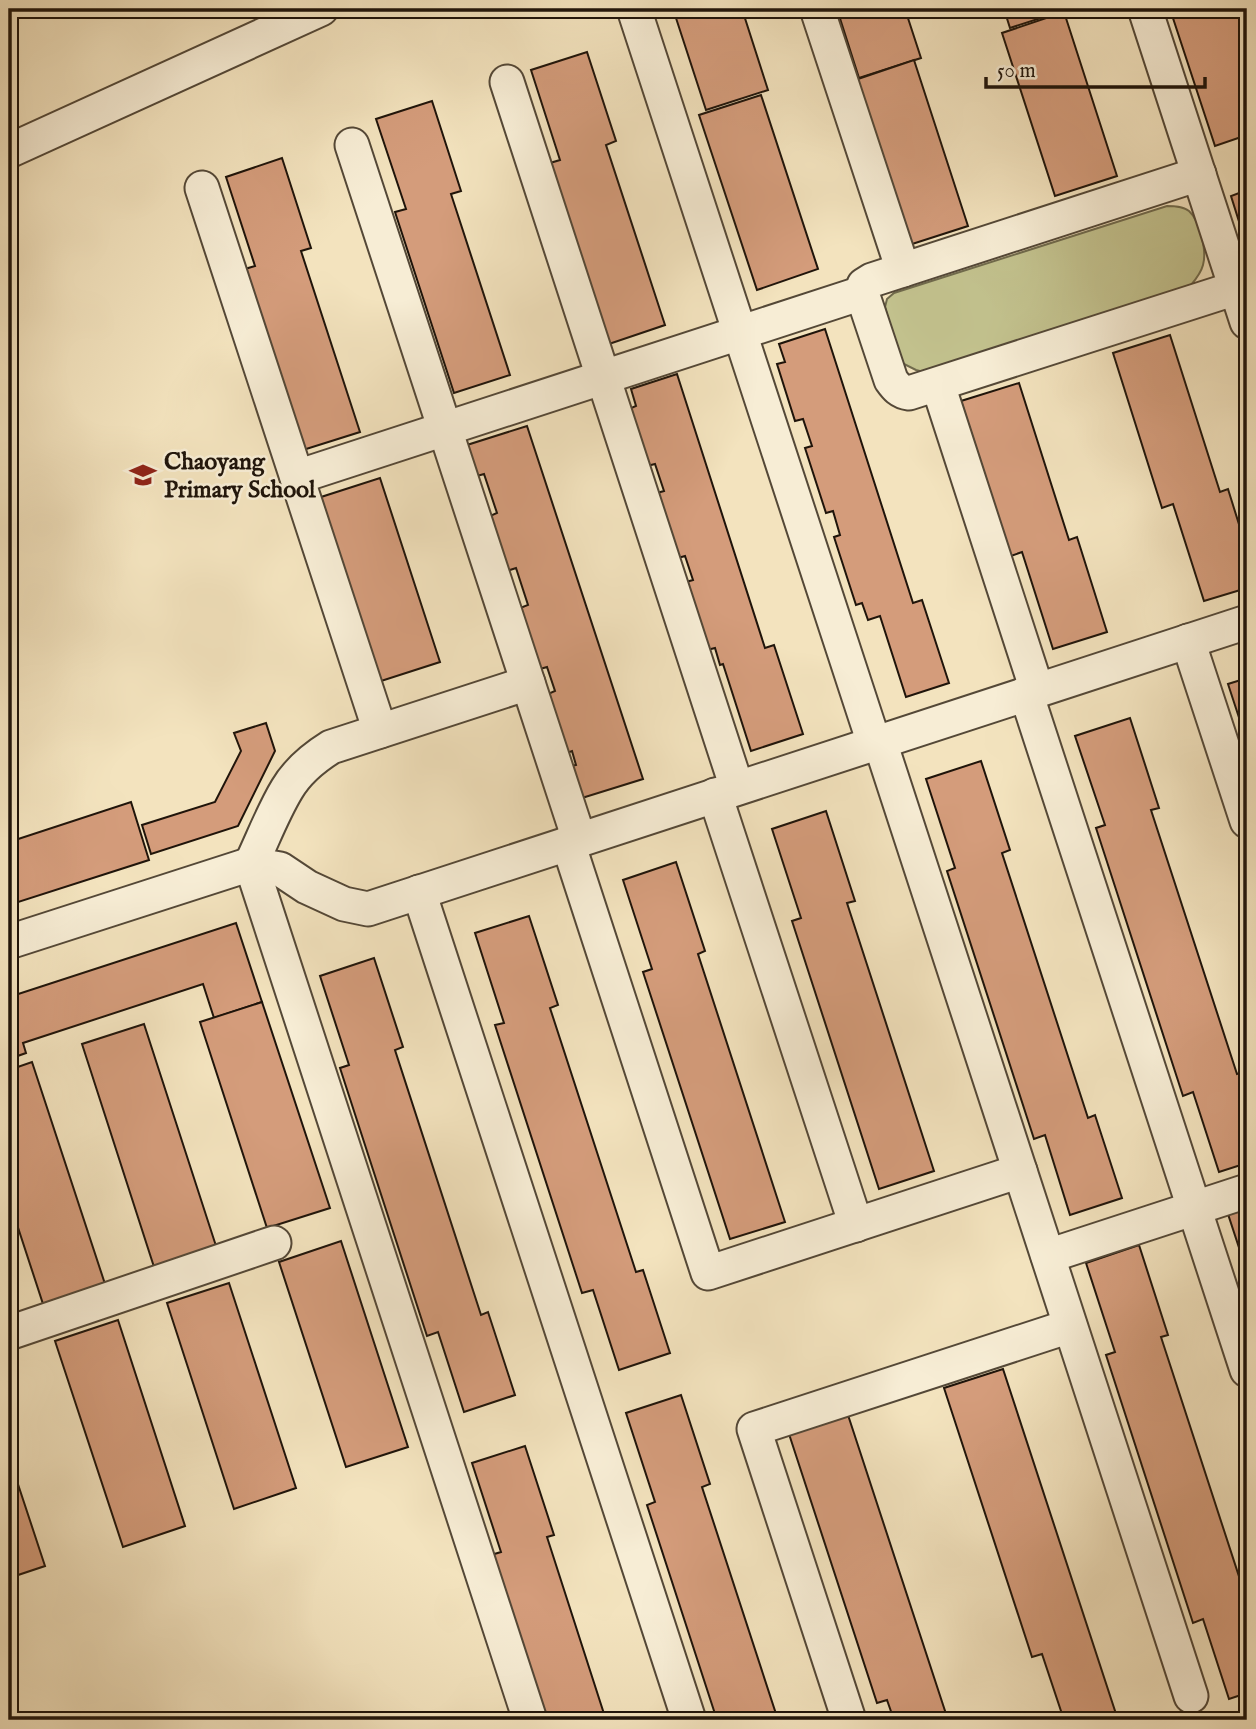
<svg xmlns="http://www.w3.org/2000/svg" width="1256" height="1729" viewBox="0 0 1256 1729" font-family="'IM FELL English',serif">
  <rect width="100%" height="100%" fill="#f3e3be"/>
  <filter id="stains"><feTurbulence type="fractalNoise" baseFrequency=".00286" numOctaves="4"/><feColorMatrix values="0 0 0 0 .2 0 0 0 0 .09 0 0 0 0 .02 0 0 0 .5 -.17"/></filter>
  <radialGradient id="worn" r=".72"><stop offset=".6" stop-color="#630" stop-opacity="0"/><stop offset="1" stop-color="#630" stop-opacity=".3"/></radialGradient>
  <path fill="#c2c18d" stroke="#706a4c" stroke-width="2" d="M 1167,206 C 1174,206 1183,206 1189,211 C 1200,221 1207,251 1203,265 C 1201,273 1196,279 1191,285 L 927,373 L 916,370 L 900,362 L 885,307 L 887,299 L 894,293 Z"/>
  <g fill="#d49c7b" stroke="#1f140a" stroke-width="2">
    <path d="M 695,9 L 742,9 L 768,90 L 706,110 L 675,15 Z"/>
    <path d="M 837,9 L 905,9 L 921,58 L 859,78 Z"/>
    <path d="M 1004,9 L 1069,9 L 1010,28 Z"/>
    <path d="M 1170,9 L 1239,9 L 1247,35 L 1247,135 L 1215,146 Z"/>
    <path d="M 1064,12 L 1117,176 L 1055,196 L 1002,33 Z"/>
    <path d="M 587,52 L 616,141 L 606,145 L 665,325 L 609,344 L 550,163 L 560,160 L 531,70 Z"/>
    <path d="M 914,60 L 968,226 L 906,246 L 852,81 Z"/>
    <path d="M 761,95 L 818,269 L 757,290 L 699,115 Z"/>
    <path d="M 432,101 L 461,191 L 451,194 L 510,375 L 454,393 L 395,212 L 406,209 L 376,119 Z"/>
    <path d="M 282,158 L 311,248 L 301,251 L 360,432 L 303,450 L 245,269 L 255,266 L 226,177 Z"/>
    <path d="M 1247,190 L 1247,247 L 1231,196 Z"/>
    <path d="M 825,329 L 913,603 L 922,600 L 949,683 L 906,697 L 880,616 L 868,620 L 862,603 L 856,605 L 834,537 L 840,535 L 833,511 L 826,513 L 805,448 L 812,446 L 803,419 L 795,421 L 777,364 L 785,362 L 779,344 Z"/>
    <path d="M 1170,335 L 1220,492 L 1228,489 L 1247,550 L 1247,588 L 1204,601 L 1173,504 L 1162,508 L 1113,353 Z"/>
    <path d="M 677,374 L 765,648 L 774,645 L 803,734 L 751,751 L 723,664 L 720,665 L 715,648 L 707,650 L 686,582 L 693,580 L 685,556 L 678,558 L 657,493 L 664,491 L 655,464 L 647,466 L 629,409 L 636,406 L 631,389 Z"/>
    <path d="M 1019,383 L 1069,540 L 1077,537 L 1107,632 L 1053,649 L 1022,552 L 1011,556 L 961,401 Z"/>
    <path d="M 527,426 L 643,779 L 582,798 L 571,766 L 576,765 L 572,751 L 567,753 L 548,694 L 555,691 L 547,667 L 540,669 L 520,608 L 528,605 L 516,568 L 507,571 L 490,516 L 497,513 L 484,474 L 477,476 L 467,445 Z"/>
    <path d="M 380,478 L 440,662 L 378,682 L 318,498 Z"/>
    <path d="M 1247,678 L 1247,742 L 1228,684 Z"/>
    <path d="M 1130,718 L 1159,808 L 1151,810 L 1237,1074 L 1243,1072 L 1247,1084 L 1247,1163 L 1219,1172 L 1193,1092 L 1183,1096 L 1096,828 L 1105,825 L 1075,736 Z"/>
    <path d="M 266,723 L 275,751 L 238,826 L 151,854 L 142,825 L 215,802 L 241,751 L 234,733 Z"/>
    <path d="M 981,761 L 1010,850 L 1002,853 L 1088,1118 L 1095,1115 L 1122,1198 L 1070,1215 L 1045,1135 L 1034,1139 L 947,871 L 955,868 L 926,779 Z"/>
    <path d="M 131,802 L 149,860 L 9,905 L 9,842 Z"/>
    <path d="M 826,811 L 855,901 L 847,903 L 934,1171 L 879,1189 L 792,921 L 801,918 L 772,829 Z"/>
    <path d="M 676,862 L 705,951 L 698,954 L 785,1222 L 730,1239 L 643,972 L 652,969 L 623,880 Z"/>
    <path d="M 529,916 L 558,1005 L 550,1008 L 636,1272 L 643,1270 L 670,1353 L 619,1370 L 593,1290 L 582,1293 L 495,1025 L 504,1023 L 475,933 Z"/>
    <path d="M 236,923 L 262,1002 L 214,1018 L 203,984 L 23,1043 L 26,1053 L 9,1059 L 9,997 Z"/>
    <path d="M 374,958 L 403,1047 L 395,1050 L 481,1315 L 488,1312 L 515,1395 L 464,1412 L 438,1332 L 427,1336 L 340,1068 L 349,1065 L 320,976 Z"/>
    <path d="M 262,1002 L 330,1208 L 267,1228 L 200,1022 Z"/>
    <path d="M 144,1024 L 217,1249 L 155,1270 L 82,1044 Z"/>
    <path d="M 32,1062 L 106,1287 L 44,1307 L 9,1200 L 9,1070 Z"/>
    <path d="M 1247,1207 L 1247,1272 L 1228,1214 Z"/>
    <path d="M 341,1241 L 408,1447 L 346,1467 L 279,1262 Z"/>
    <path d="M 1139,1245 L 1168,1335 L 1161,1337 L 1247,1601 L 1247,1693 L 1229,1699 L 1203,1619 L 1193,1623 L 1106,1355 L 1115,1352 L 1086,1263 Z"/>
    <path d="M 229,1283 L 296,1488 L 234,1509 L 167,1303 Z"/>
    <path d="M 118,1320 L 185,1526 L 123,1547 L 55,1341 Z"/>
    <path d="M 1003,1369 L 1118,1720 L 1064,1720 L 1042,1654 L 1032,1657 L 944,1388 Z"/>
    <path d="M 681,1395 L 710,1484 L 702,1487 L 778,1720 L 717,1720 L 647,1505 L 655,1502 L 626,1413 Z"/>
    <path d="M 848,1415 L 948,1720 L 894,1720 L 887,1700 L 877,1703 L 789,1434 Z"/>
    <path d="M 525,1446 L 554,1535 L 547,1537 L 606,1720 L 545,1720 L 491,1555 L 501,1552 L 472,1463 Z"/>
    <path d="M 9,1457 L 45,1566 L 9,1578 Z"/>
  </g>
  <g fill="none" stroke-linecap="round" stroke-linejoin="round">
    <g stroke="#544837" stroke-width="37">
      <g id="minor">
        <path d="M 634,9 L 874,743"/>
        <path d="M 817,9 L 903,270"/>
        <path d="M 1145,9 L 1247,322"/>
        <path d="M 507,82 L 737,788"/>
        <path d="M 352,145 L 579,839"/>
        <path d="M 9,151 L 321,9"/>
        <path d="M 1199,174 L 872,280 L 864,285 L 862,293 L 891,380 C 896,387 900,392 909,393 L 1236,288"/>
        <path d="M 202,188 L 380,731"/>
        <path d="M 938,385 L 1037,690"/>
        <path d="M 297,477 L 862,293"/>
        <path d="M 1188,641 L 1247,821"/>
        <path d="M 528,683 L 331,747 C 315,757 297,772 287,789 C 273,812 263,839 251,864 L 530,1720"/>
        <path d="M 1026,693 L 1247,1370"/>
        <path d="M 715,795 L 856,1225"/>
        <path d="M 568,843 L 708,1273 L 1020,1171 L 880,742"/>
        <path d="M 419,892 L 689,1720"/>
        <path d="M 9,942 L 251,864 L 280,869 L 307,887 L 344,904 L 368,909 L 1247,622"/>
        <path d="M 1020,1171 L 1191,1696"/>
        <path d="M 1048,1256 L 1247,1191"/>
        <path d="M 9,1333 L 274,1243"/>
        <path d="M 849,1720 L 754,1429 L 1070,1326"/>
      </g>
    </g>
    <use href="#minor" stroke="#f7edd5" stroke-width="33"/>
  </g>
  <defs>
    <g id="school-bare" transform="scale(2.1)"><path d="M0-5L7-2L0 1L-7-2ZM-4 1L0 2.5L4 1V4Q0 6-4 4Z" fill="#8f2418" stroke="#f7edd5" stroke-width="2.5" paint-order="stroke"/></g>
  </defs>
  <g fill-rule="evenodd">
    <use href="#school-bare" x="143" y="475"/>
  </g>
  <g text-anchor="middle" stroke-width="5" stroke-linejoin="round" paint-order="stroke">
    <g font-size="24" font-weight="bold" fill="#1f140a" stroke="#f7edd5" text-anchor="start">
      <text x="164" y="469">Chaoyang<tspan x="164" dy="28">Primary School</tspan></text>
    </g>
  </g>
  <rect width="1256" height="1729" fill="none" stroke="#f3e3be" stroke-width="35"/>
  <rect x="10" y="10" width="1235" height="1708" fill="none" stroke="#1f140a" stroke-width="3.5"/>
  <rect x="18" y="18" width="1221" height="1694" fill="none" stroke="#1f140a" stroke-width="2"/>
  <path d="M986 77v10h219v-10" fill="none" stroke="#1f140a" stroke-width="3.5"/>
  <text x="997" y="77" font-size="21" fill="#1f140a" stroke="#f7edd5" stroke-width="5" paint-order="stroke">50 m</text>
  <rect width="100%" height="100%" filter="url(#stains)"/>
  <rect width="100%" height="100%" fill="url(#worn)"/>
</svg>
